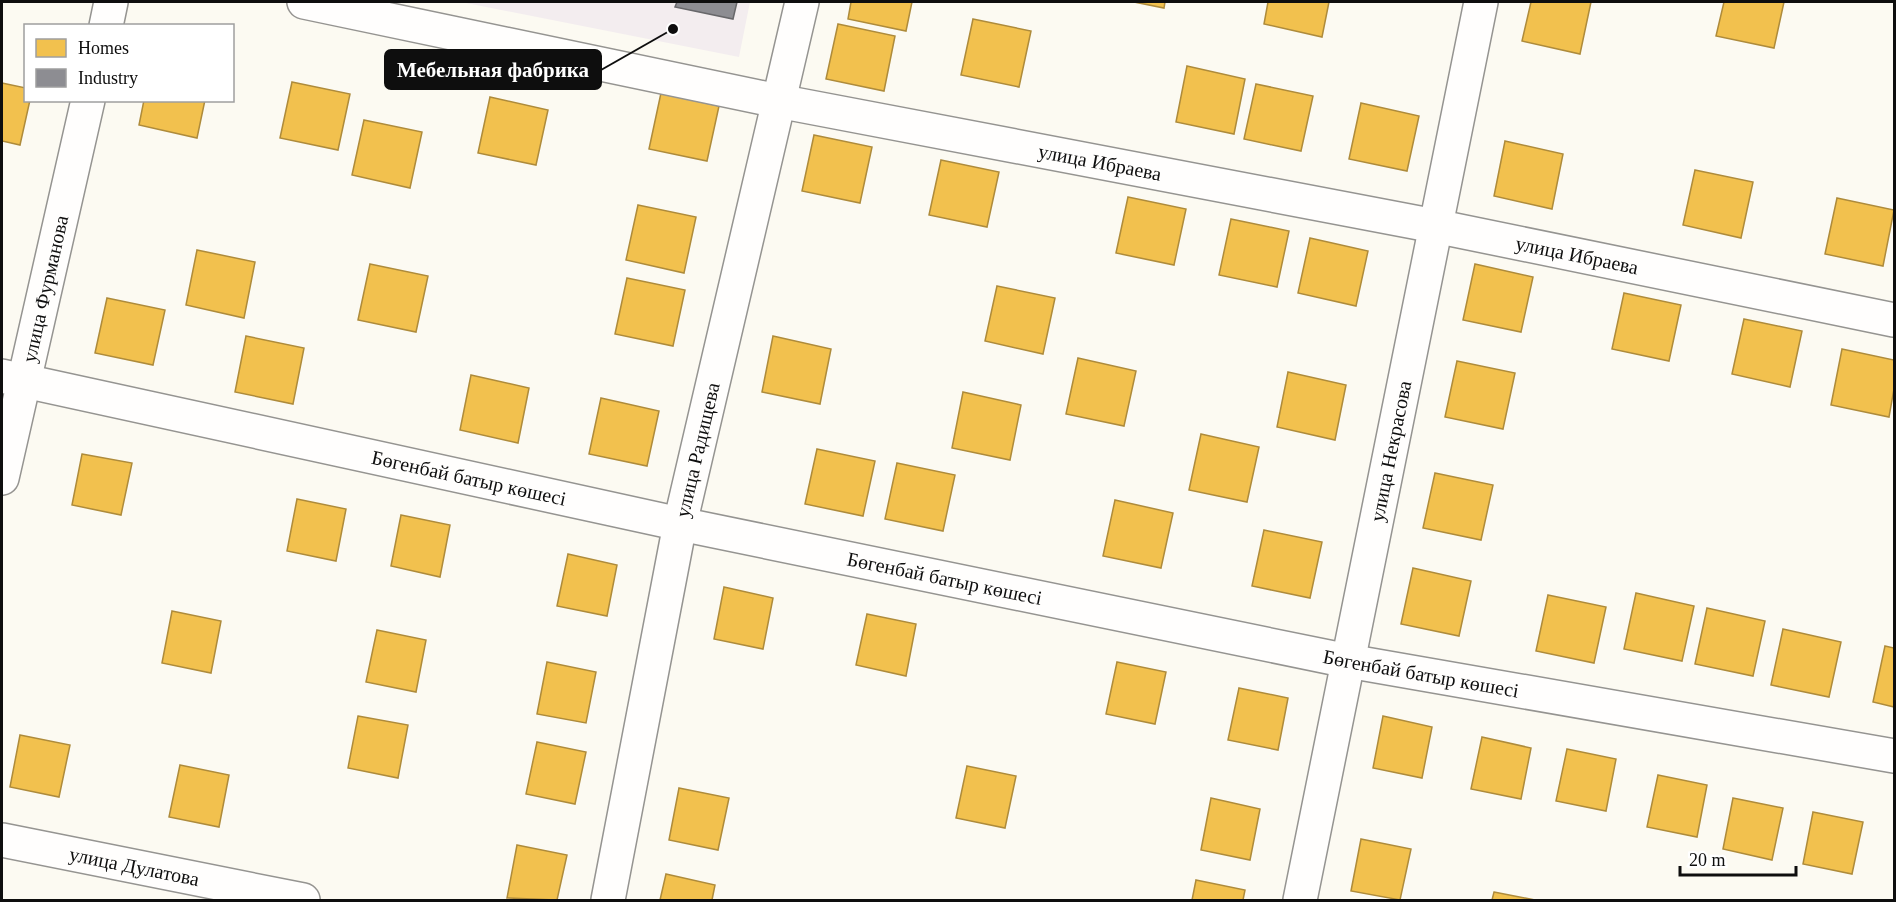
<svg xmlns="http://www.w3.org/2000/svg" width="1896" height="902" viewBox="0 0 1896 902" font-family="'Times New Roman',serif">
  <rect width="100%" height="100%" fill="#fcfaf2"/>
  <path fill="#f3edef" d="M 461,2 L 750,2 L 739,57 Z"/>
  <g fill="#f2c14e" stroke="#ae8b3b" stroke-width="1.5">
    <path d="M 851,2 L 912,2 L 906,31 L 848,19 Z"/>
    <path d="M 1134,2 L 1165,2 L 1164,8 Z"/>
    <path d="M 1268,2 L 1329,2 L 1322,37 L 1264,24 Z"/>
    <path d="M 1531,2 L 1591,2 L 1580,54 L 1522,41 Z"/>
    <path d="M 1724,2 L 1784,2 L 1774,48 L 1716,36 Z"/>
    <path d="M 973,19 L 1031,31 L 1019,87 L 961,75 Z"/>
    <path d="M 838,24 L 895,36 L 884,91 L 826,79 Z"/>
    <path d="M 1187,66 L 1245,79 L 1234,134 L 1176,122 Z"/>
    <path d="M 292,82 L 350,94 L 338,150 L 280,138 Z"/>
    <path d="M 2,83 L 26,88 L 26,100 L 30,100 L 20,145 L 2,141 Z"/>
    <path d="M 1256,84 L 1313,96 L 1301,151 L 1244,139 Z"/>
    <path d="M 661,93 L 719,106 L 707,161 L 649,149 Z"/>
    <path d="M 490,97 L 548,110 L 536,165 L 478,153 Z"/>
    <path d="M 144,100 L 205,100 L 197,138 L 139,125 Z"/>
    <path d="M 1361,103 L 1419,116 L 1407,171 L 1349,159 Z"/>
    <path d="M 364,120 L 422,132 L 410,188 L 352,175 Z"/>
    <path d="M 814,135 L 872,147 L 860,203 L 802,191 Z"/>
    <path d="M 1505,141 L 1563,154 L 1552,209 L 1494,196 Z"/>
    <path d="M 941,160 L 999,172 L 987,227 L 929,215 Z"/>
    <path d="M 1695,170 L 1753,182 L 1741,238 L 1683,225 Z"/>
    <path d="M 1128,197 L 1186,209 L 1174,265 L 1116,253 Z"/>
    <path d="M 1837,198 L 1894,210 L 1883,266 L 1825,254 Z"/>
    <path d="M 638,205 L 696,217 L 684,273 L 626,260 Z"/>
    <path d="M 1231,219 L 1289,231 L 1277,287 L 1219,275 Z"/>
    <path d="M 1310,238 L 1368,251 L 1356,306 L 1298,293 Z"/>
    <path d="M 197,250 L 255,262 L 244,318 L 186,305 Z"/>
    <path d="M 370,264 L 428,276 L 416,332 L 358,320 Z"/>
    <path d="M 1475,264 L 1533,277 L 1521,332 L 1463,320 Z"/>
    <path d="M 627,278 L 685,290 L 673,346 L 615,334 Z"/>
    <path d="M 997,286 L 1055,298 L 1043,354 L 985,341 Z"/>
    <path d="M 1624,293 L 1681,305 L 1669,361 L 1612,349 Z"/>
    <path d="M 107,298 L 165,310 L 153,365 L 95,353 Z"/>
    <path d="M 1744,319 L 1802,331 L 1790,387 L 1732,374 Z"/>
    <path d="M 246,336 L 304,348 L 293,404 L 235,392 Z"/>
    <path d="M 773,336 L 831,349 L 820,404 L 762,392 Z"/>
    <path d="M 1842,349 L 1894,360 L 1894,389 L 1889,417 L 1831,405 Z"/>
    <path d="M 1078,358 L 1136,371 L 1124,426 L 1066,414 Z"/>
    <path d="M 1457,361 L 1515,373 L 1503,429 L 1445,417 Z"/>
    <path d="M 1288,372 L 1346,385 L 1335,440 L 1277,427 Z"/>
    <path d="M 471,375 L 529,388 L 518,443 L 460,430 Z"/>
    <path d="M 963,392 L 1021,405 L 1010,460 L 952,448 Z"/>
    <path d="M 601,398 L 659,411 L 647,466 L 589,454 Z"/>
    <path d="M 1201,434 L 1259,447 L 1247,502 L 1189,490 Z"/>
    <path d="M 817,449 L 875,461 L 863,516 L 805,504 Z"/>
    <path d="M 82,454 L 132,463 L 121,515 L 72,505 Z"/>
    <path d="M 897,463 L 955,475 L 943,531 L 885,519 Z"/>
    <path d="M 1435,473 L 1493,485 L 1481,540 L 1423,528 Z"/>
    <path d="M 297,499 L 346,509 L 336,561 L 287,551 Z"/>
    <path d="M 1115,500 L 1173,513 L 1161,568 L 1103,556 Z"/>
    <path d="M 401,515 L 450,525 L 440,577 L 391,566 Z"/>
    <path d="M 1264,530 L 1322,542 L 1310,598 L 1252,586 Z"/>
    <path d="M 568,554 L 617,565 L 607,616 L 557,606 Z"/>
    <path d="M 1413,568 L 1471,581 L 1459,636 L 1401,624 Z"/>
    <path d="M 724,587 L 773,598 L 763,649 L 714,639 Z"/>
    <path d="M 1636,593 L 1694,606 L 1682,661 L 1624,649 Z"/>
    <path d="M 1548,595 L 1606,607 L 1594,663 L 1536,651 Z"/>
    <path d="M 1707,608 L 1765,621 L 1753,676 L 1695,664 Z"/>
    <path d="M 172,611 L 221,621 L 211,673 L 162,663 Z"/>
    <path d="M 867,614 L 916,624 L 906,676 L 856,665 Z"/>
    <path d="M 1783,629 L 1841,642 L 1829,697 L 1771,685 Z"/>
    <path d="M 377,630 L 426,640 L 416,692 L 366,682 Z"/>
    <path d="M 1885,646 L 1894,648 L 1894,707 L 1873,702 Z"/>
    <path d="M 547,662 L 596,672 L 586,723 L 537,714 Z"/>
    <path d="M 1117,662 L 1166,672 L 1155,724 L 1106,714 Z"/>
    <path d="M 1239,688 L 1288,698 L 1278,750 L 1228,740 Z"/>
    <path d="M 358,716 L 408,725 L 398,778 L 348,768 Z"/>
    <path d="M 1383,716 L 1432,727 L 1422,778 L 1373,768 Z"/>
    <path d="M 20,735 L 70,745 L 59,797 L 10,787 Z"/>
    <path d="M 1482,737 L 1531,748 L 1521,799 L 1471,789 Z"/>
    <path d="M 537,742 L 586,752 L 575,804 L 526,794 Z"/>
    <path d="M 1567,749 L 1616,759 L 1606,811 L 1556,801 Z"/>
    <path d="M 180,765 L 229,775 L 219,827 L 169,817 Z"/>
    <path d="M 967,766 L 1016,776 L 1005,828 L 956,818 Z"/>
    <path d="M 1658,775 L 1707,785 L 1697,837 L 1647,827 Z"/>
    <path d="M 679,788 L 729,798 L 718,850 L 669,840 Z"/>
    <path d="M 1211,798 L 1260,809 L 1250,860 L 1201,850 Z"/>
    <path d="M 1733,798 L 1783,808 L 1772,860 L 1723,849 Z"/>
    <path d="M 1813,812 L 1863,822 L 1852,874 L 1803,864 Z"/>
    <path d="M 1361,839 L 1411,849 L 1400,900 L 1351,891 Z"/>
    <path d="M 517,845 L 567,855 L 557,900 L 507,898 Z"/>
    <path d="M 666,874 L 715,885 L 712,900 L 660,900 Z"/>
    <path d="M 1196,880 L 1245,890 L 1243,900 L 1192,900 Z"/>
    <path d="M 1494,892 L 1535,900 L 1492,900 Z"/>
  </g>
  <path fill="#8d8d92" stroke="#67676a" stroke-width="1.5" d="M 677,2 L 737,2 L 733,19 L 675,7 Z"/>
  <g fill="none" stroke-linecap="round" stroke-linejoin="round">
    <g stroke="#959491" stroke-width="36">
      <g id="minor">
        <path id="s1" d="M 304,2 L 778,101 L 1435,226 L 1894,320"/>
        <path d="M 106,26 L 111,2"/>
        <path id="s2" d="M 2,376 L 680,524 L 1348,661 L 1894,756"/>
        <path id="s3" d="M 2,478 L 88,100"/>
        <path id="s4" d="M 2,840 L 303,900"/>
        <path id="s5" d="M 608,900 L 680,524 L 802,2"/>
        <path id="s6" d="M 1300,900 L 1481,2"/>
      </g>
    </g>
    <use href="#minor" stroke="#fffefd" stroke-width="33"/>
  </g>
  <g text-anchor="middle" stroke-width="6" stroke-linejoin="round" paint-order="stroke">
    <g font-size="20" fill="#0e0e0e" stroke="#fff">
      <text dy="7" stroke="none"><textPath href="#s1" startOffset="812">улица Ибраева</textPath></text>
      <text dy="7" stroke="none"><textPath href="#s1" startOffset="1298">улица Ибраева</textPath></text>
      <text dy="7" stroke="none"><textPath href="#s3" startOffset="194">улица Фурманова</textPath></text>
      <text dy="7" stroke="none"><textPath href="#s5" startOffset="459">улица Радищева</textPath></text>
      <text dy="7" stroke="none"><textPath href="#s6" startOffset="458">улица Некрасова</textPath></text>
      <text dy="7" stroke="none"><textPath href="#s2" startOffset="478">Бөгенбай батыр көшесі</textPath></text>
      <text dy="7" stroke="none"><textPath href="#s2" startOffset="964">Бөгенбай батыр көшесі</textPath></text>
      <text dy="7" stroke="none"><textPath href="#s2" startOffset="1450">Бөгенбай батыр көшесі</textPath></text>
      <text dy="7" stroke="none"><textPath href="#s4" startOffset="135">улица Дулатова</textPath></text>
    </g>
  </g>
  <path fill="none" stroke="#0e0e0e" stroke-width="2" d="M673 29L601 70"/>
  <circle fill="#0e0e0e" stroke="#fff" stroke-width="2" cx="673" cy="29" r="6"/>
  <rect fill="#0e0e0e" stroke="#0e0e0e" stroke-width="2" x="385" y="50" width="216" height="39" rx="6"/>
  <g font-size="21" text-anchor="middle" font-weight="bold" fill="#fff">
    <text x="493" y="77">Мебельная фабрика</text>
  </g>
  <rect width="1896" height="902" fill="none" stroke="#0e0e0e" stroke-width="6"/>
  <rect x="24" y="24" width="210" height="78" fill="#ffffff" stroke="#9f9f9f" stroke-width="1.5"/>
  <rect x="36" y="39" width="30" height="18" fill="#f2c14e" stroke="#9f9f9f" stroke-width="1.5"/>
  <text x="78" y="54" font-size="18" fill="#0e0e0e">Homes</text>
  <rect x="36" y="69" width="30" height="18" fill="#8d8d92" stroke="#9f9f9f" stroke-width="1.5"/>
  <text x="78" y="84" font-size="18" fill="#0e0e0e">Industry</text>
  <path d="M1680 866v9h116v-9" fill="none" stroke="#0e0e0e" stroke-width="3"/>
  <text x="1689" y="866" font-size="18" fill="#0e0e0e" stroke="#ffffff" stroke-width="4.5" paint-order="stroke">20 m</text>
</svg>
